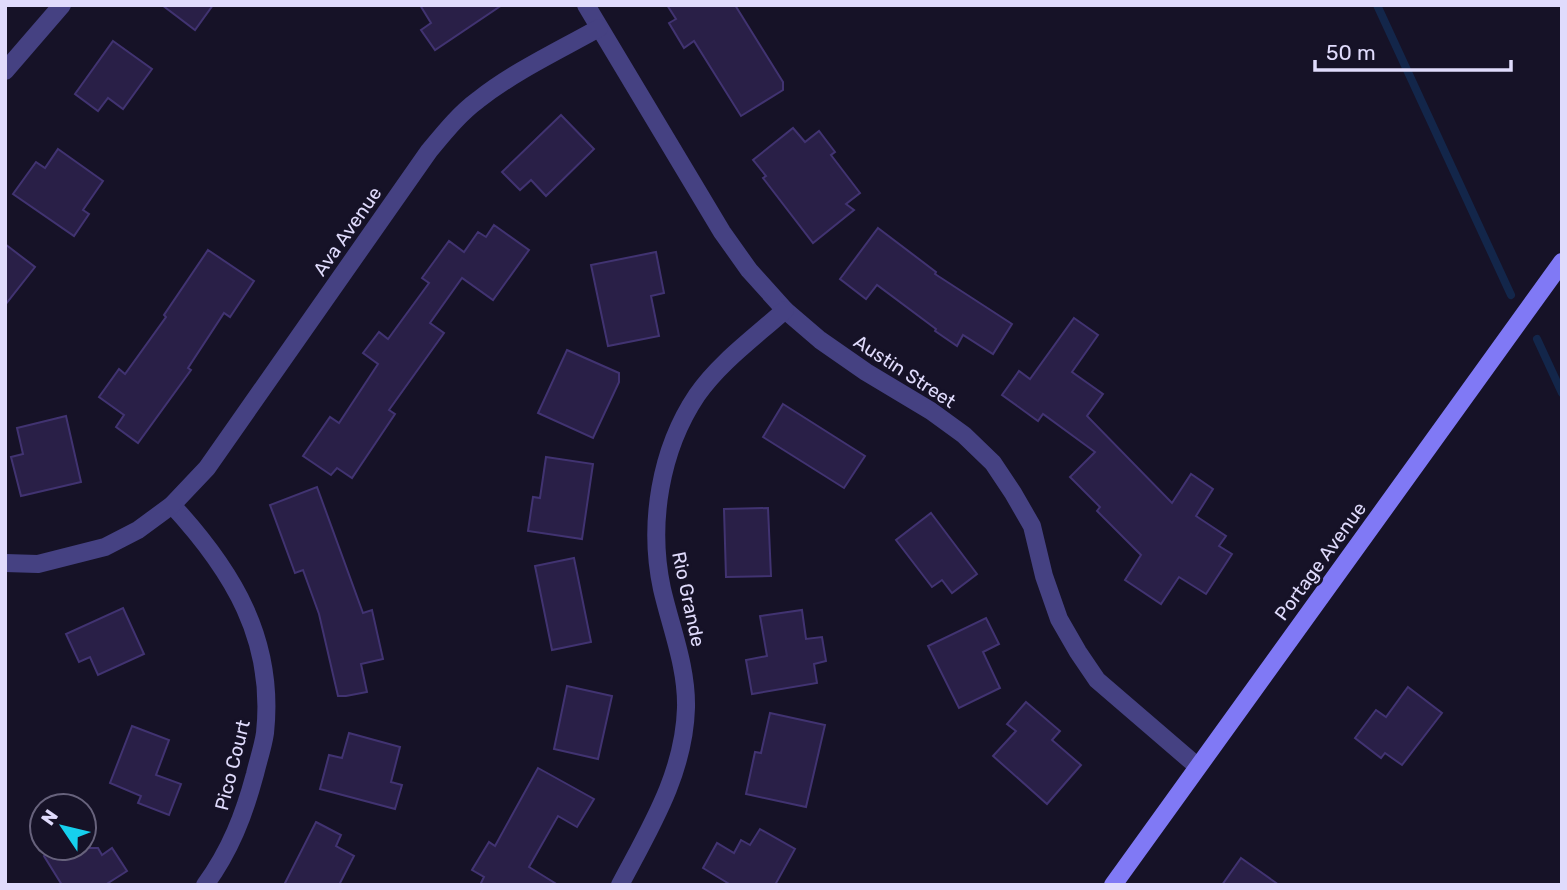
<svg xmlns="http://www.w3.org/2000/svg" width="1567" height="890" viewBox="0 0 1567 890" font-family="Rubik,sans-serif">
  <rect width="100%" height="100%" fill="#161227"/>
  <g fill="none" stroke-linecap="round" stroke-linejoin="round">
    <g stroke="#13264a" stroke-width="8">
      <path d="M 1377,5 L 1511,295"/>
      <path d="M 1537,339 L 1562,393"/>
    </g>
  </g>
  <g fill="#291f47" stroke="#413371" stroke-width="2">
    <path d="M 162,5 L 213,5 L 195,30 Z"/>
    <path d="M 420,5 L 502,5 L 435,50 L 421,30 L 431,23 Z"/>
    <path d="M 667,5 L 735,5 L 783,82 L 783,90 L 741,116 L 694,41 L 684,48 L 669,23 L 676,19 Z"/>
    <path d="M 113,41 L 152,69 L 123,109 L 108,98 L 98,111 L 75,94 Z"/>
    <path d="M 561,115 L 594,149 L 546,196 L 531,180 L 520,190 L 502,172 Z"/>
    <path d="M 793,128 L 805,142 L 819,131 L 835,152 L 831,155 L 860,193 L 846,204 L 854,210 L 813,243 L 763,178 L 766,176 L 753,160 Z"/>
    <path d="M 58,149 L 103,181 L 83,210 L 89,214 L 74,236 L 13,194 L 36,162 L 45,168 Z"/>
    <path d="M 494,225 L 529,250 L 493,300 L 462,278 L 430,323 L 444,333 L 389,410 L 395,414 L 352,478 L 337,468 L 331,475 L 303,456 L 330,417 L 339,423 L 378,364 L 363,353 L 379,332 L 388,339 L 429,283 L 422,278 L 449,241 L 464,252 L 478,232 L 486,237 Z"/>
    <path d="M 878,228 L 936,272 L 935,274 L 1012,324 L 993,354 L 963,335 L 957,346 L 935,331 L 936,329 L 877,285 L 866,299 L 840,279 Z"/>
    <path d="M 5,244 L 35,267 L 5,305 Z"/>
    <path d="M 208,250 L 254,281 L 230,317 L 224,313 L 188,368 L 191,370 L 138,443 L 116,427 L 124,415 L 99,397 L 119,369 L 125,374 L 166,317 L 164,315 Z"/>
    <path d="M 656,252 L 664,293 L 651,296 L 659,336 L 608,346 L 591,265 Z"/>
    <path d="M 1074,318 L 1098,335 L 1072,372 L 1103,394 L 1087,416 L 1172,503 L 1191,474 L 1213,489 L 1196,516 L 1226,536 L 1219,546 L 1232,554 L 1206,594 L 1179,577 L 1161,604 L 1125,580 L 1141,555 L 1097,511 L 1100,507 L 1070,477 L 1095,452 L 1043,414 L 1038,421 L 1002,395 L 1019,371 L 1030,379 Z"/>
    <path d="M 567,350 L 619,373 L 619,382 L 593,438 L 538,413 Z"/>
    <path d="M 783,404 L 865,456 L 844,488 L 763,437 Z"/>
    <path d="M 66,416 L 81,482 L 21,496 L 11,457 L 23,454 L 17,428 Z"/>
    <path d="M 546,457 L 593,464 L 582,539 L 528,531 L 533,497 L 540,498 Z"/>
    <path d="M 317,487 L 363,613 L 372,610 L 383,659 L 361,664 L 367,692 L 346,696 L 338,696 L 319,614 L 303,570 L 295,573 L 270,505 Z"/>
    <path d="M 768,508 L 771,576 L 726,577 L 724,509 Z"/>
    <path d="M 931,513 L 977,574 L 952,593 L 942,580 L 932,587 L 896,540 Z"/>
    <path d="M 574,558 L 591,642 L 552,650 L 535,566 Z"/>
    <path d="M 123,608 L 144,654 L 98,675 L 90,657 L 79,662 L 66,634 Z"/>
    <path d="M 802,610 L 806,639 L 822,637 L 826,661 L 814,664 L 817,683 L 752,694 L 746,660 L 767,656 L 760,616 Z"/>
    <path d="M 986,618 L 999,644 L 983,652 L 1000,688 L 959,708 L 928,646 Z"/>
    <path d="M 567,686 L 612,696 L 598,759 L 554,749 Z"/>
    <path d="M 1408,687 L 1442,713 L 1402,765 L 1385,753 L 1381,758 L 1355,738 L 1376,710 L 1386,717 Z"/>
    <path d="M 1026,702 L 1060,731 L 1052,740 L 1081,765 L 1047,804 L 993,756 L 1016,731 L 1007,724 Z"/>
    <path d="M 770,713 L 825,725 L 806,807 L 746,794 L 755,752 L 761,753 Z"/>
    <path d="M 132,726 L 169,740 L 156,775 L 181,784 L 169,815 L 138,803 L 141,796 L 110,783 Z"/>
    <path d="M 349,733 L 400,747 L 391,782 L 402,785 L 395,809 L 320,789 L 329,755 L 342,758 Z"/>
    <path d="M 538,768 L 594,799 L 577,827 L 558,816 L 529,867 L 558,885 L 480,885 L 484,877 L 472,870 L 489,842 L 495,846 Z"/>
    <path d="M 316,822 L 341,835 L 336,846 L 354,856 L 339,885 L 284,885 Z"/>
    <path d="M 760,829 L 795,849 L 775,885 L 731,885 L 703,868 L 717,843 L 734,853 L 741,840 L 750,845 Z"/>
    <path d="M 57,848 L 98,848 L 102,855 L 112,848 L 127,871 L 105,885 L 62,885 L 44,856 Z"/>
    <path d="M 1241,858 L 1279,885 L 1222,885 Z"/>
  </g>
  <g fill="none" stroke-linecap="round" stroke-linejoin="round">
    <g stroke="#454182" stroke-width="18">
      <path d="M 586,5 L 722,232 L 749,270 L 785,310 L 820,340 L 866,372 L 931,411 L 964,435 L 993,463 L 1013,493 L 1032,526 L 1044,576 L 1059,619 L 1078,652 L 1097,680 L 1197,766"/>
      <path d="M 5,71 L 62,5"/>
      <path d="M 172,505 C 233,571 275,640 265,733 C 263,747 258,761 255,774 C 244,815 230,851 205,885"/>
      <path d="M 5,563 L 38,564 L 105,547 L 138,530 L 172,505 L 207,468 L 429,151 C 444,133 459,114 478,100 C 515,71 558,51 599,28"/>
      <path d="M 620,885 C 650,828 684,774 686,708 C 687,667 671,628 662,589 C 648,524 660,450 697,395 C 720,362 755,337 785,310"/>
    </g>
    <path stroke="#8079f5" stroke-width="18" d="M 1113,885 L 1562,262"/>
  </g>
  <g text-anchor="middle" stroke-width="6" stroke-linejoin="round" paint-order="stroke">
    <g font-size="19" fill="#e0dbfc" stroke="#161227">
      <text transform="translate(347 231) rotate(-55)" y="7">Ava Avenue</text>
      <text transform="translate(905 371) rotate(33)" y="7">Austin Street</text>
      <text transform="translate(1320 561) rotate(-54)" y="7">Portage Avenue</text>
      <text transform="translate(689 599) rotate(78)" y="7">Rio Grande</text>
      <text transform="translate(232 765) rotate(-76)" y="7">Pico Court</text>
    </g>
  </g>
  <rect width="1567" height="890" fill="none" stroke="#e0dbfc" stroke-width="14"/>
  <g transform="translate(63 827) rotate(305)"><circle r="33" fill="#161227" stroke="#67627c" stroke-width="2"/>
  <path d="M0-5L12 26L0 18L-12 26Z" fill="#16d0ed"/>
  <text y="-10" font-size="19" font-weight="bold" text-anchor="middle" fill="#e0dbfc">N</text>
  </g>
  <path d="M1315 60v10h196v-10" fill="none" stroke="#e0dbfc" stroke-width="3.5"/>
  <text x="1326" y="60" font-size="21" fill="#e0dbfc" stroke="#161227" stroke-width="5" paint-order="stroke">50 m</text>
</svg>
